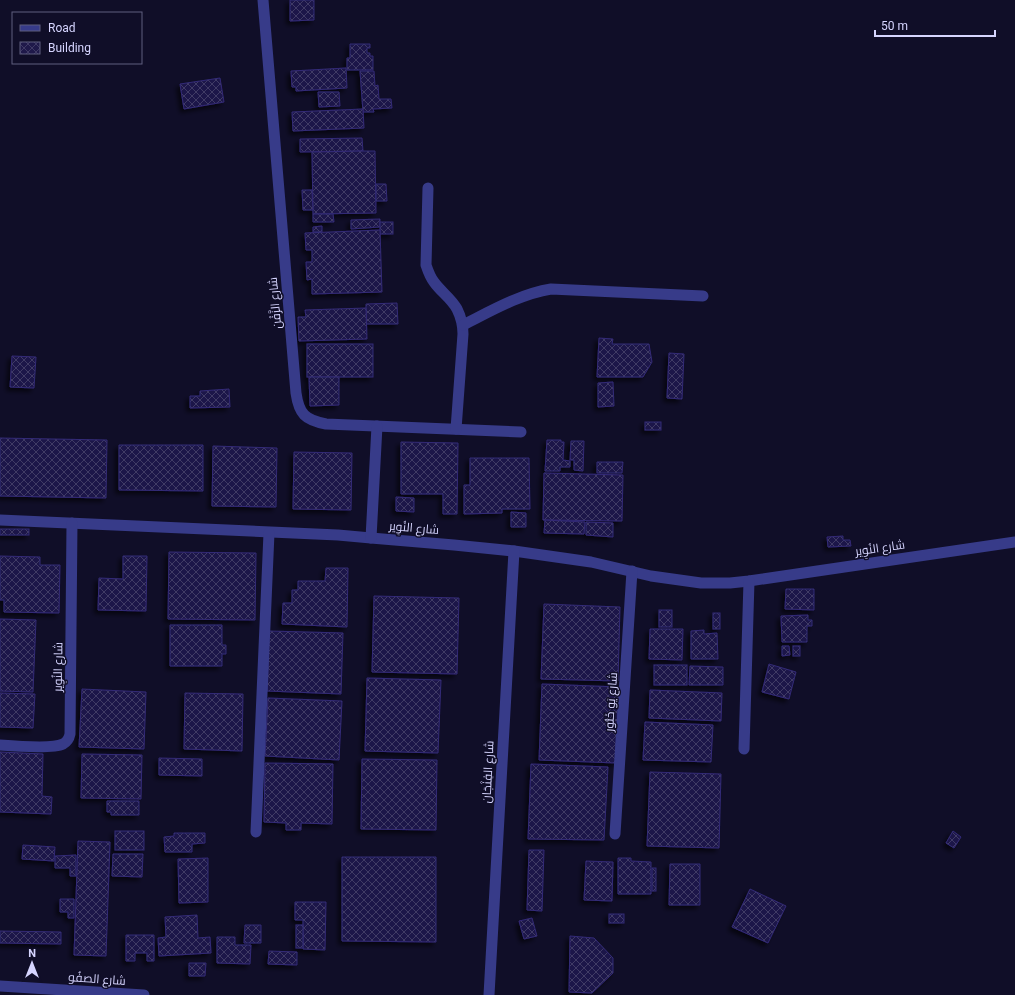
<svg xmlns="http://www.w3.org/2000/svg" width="1015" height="995" viewBox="0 0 1015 995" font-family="Roboto,Cairo,sans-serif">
  <defs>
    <pattern id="building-cross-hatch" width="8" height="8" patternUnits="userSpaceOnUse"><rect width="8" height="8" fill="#1f194a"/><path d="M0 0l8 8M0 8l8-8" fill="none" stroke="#3f3a65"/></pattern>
    <filter id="shadow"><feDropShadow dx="-3.5" dy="3.5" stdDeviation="2" flood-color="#0009"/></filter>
  </defs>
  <rect width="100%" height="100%" fill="#100e28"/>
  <g fill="url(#building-cross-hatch)" stroke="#332a77" filter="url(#shadow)">
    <path d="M 290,0 L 314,0 L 314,20 L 290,21 Z"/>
    <path d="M 350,44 L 370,44 L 370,48 L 367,48 L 367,53 L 370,53 L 370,56 L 373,56 L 373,70 L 347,70 L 347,58 L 350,58 Z"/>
    <path d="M 346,68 L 347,88 L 296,91 L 296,87 L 292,87 L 291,71 Z"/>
    <path d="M 360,71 L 374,71 L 375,86 L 378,85 L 379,99 L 391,99 L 392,108 L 373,109 L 374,112 L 363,112 Z"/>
    <path d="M 220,78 L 224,102 L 184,109 L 180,84 Z"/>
    <path d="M 318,92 L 339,92 L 340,106 L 319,107 Z"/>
    <path d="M 363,109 L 364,128 L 293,131 L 292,112 Z"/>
    <path d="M 362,138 L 363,151 L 300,152 L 300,139 Z"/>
    <path d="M 363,151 L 375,151 L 376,213 L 313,214 L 312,152 Z"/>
    <path d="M 376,184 L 386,184 L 387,201 L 376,201 Z"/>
    <path d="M 302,190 L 312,190 L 313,210 L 303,210 Z"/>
    <path d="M 313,214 L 333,214 L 334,222 L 313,222 Z"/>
    <path d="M 380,219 L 380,227 L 351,229 L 351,220 Z"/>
    <rect x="380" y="222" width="13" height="12"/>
    <path d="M 322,226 L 322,232 L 313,232 L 313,227 Z"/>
    <path d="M 380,230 L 382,292 L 312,294 L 312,279 L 307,280 L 306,262 L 312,262 L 312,250 L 306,250 L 305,233 Z"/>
    <path d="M 397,303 L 398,324 L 366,324 L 366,304 Z"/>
    <path d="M 366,308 L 367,339 L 299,341 L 298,317 L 306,317 L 305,310 Z"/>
    <path d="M 599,338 L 613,339 L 612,344 L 649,344 L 652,362 L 643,377 L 597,377 Z"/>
    <rect x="307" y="344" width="66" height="33"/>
    <path d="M 669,353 L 684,354 L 682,399 L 667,398 Z"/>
    <path d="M 12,356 L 36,357 L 34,388 L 10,387 Z"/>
    <path d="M 309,377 L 339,377 L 339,405 L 310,406 Z"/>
    <path d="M 613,382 L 614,406 L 598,407 L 598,383 Z"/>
    <path d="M 229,389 L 230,407 L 190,408 L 190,396 L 200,396 L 200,391 Z"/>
    <rect x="645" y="422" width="16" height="8"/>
    <path d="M 0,438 L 107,440 L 106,498 L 0,496 Z"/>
    <path d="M 547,440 L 561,440 L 561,442 L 564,442 L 563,460 L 570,461 L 570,467 L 560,467 L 560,471 L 545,471 Z"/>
    <path d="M 571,441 L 584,441 L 583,471 L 574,470 L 574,460 L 570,460 Z"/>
    <path d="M 401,442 L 458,443 L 457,514 L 443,514 L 443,494 L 401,494 Z"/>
    <path d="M 119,445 L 203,445 L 203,491 L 119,490 Z"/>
    <path d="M 213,446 L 277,448 L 276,507 L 212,506 Z"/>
    <path d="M 294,452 L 352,453 L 351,510 L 293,509 Z"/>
    <path d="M 470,458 L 529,458 L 530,509 L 502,509 L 502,513 L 464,514 L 464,485 L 470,485 Z"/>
    <path d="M 597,462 L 623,462 L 622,473 L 597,473 Z"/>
    <path d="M 544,473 L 623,475 L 622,521 L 543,520 Z"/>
    <path d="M 396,497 L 414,498 L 414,512 L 396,511 Z"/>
    <path d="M 511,512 L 526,513 L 526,527 L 511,527 Z"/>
    <path d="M 545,520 L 585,522 L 584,534 L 544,533 Z"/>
    <path d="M 586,522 L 613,523 L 613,537 L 586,535 Z"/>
    <rect x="0" y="529" width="29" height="6"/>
    <path d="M 843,536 L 843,540 L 850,540 L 851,546 L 828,547 L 827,537 Z"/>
    <path d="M 169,552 L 256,553 L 255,620 L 168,619 Z"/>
    <path d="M 0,556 L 40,557 L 40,565 L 60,565 L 59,613 L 4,612 L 4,600 L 0,600 Z"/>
    <path d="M 123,556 L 147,556 L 146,611 L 98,610 L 99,578 L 123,579 Z"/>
    <path d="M 326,568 L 348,568 L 347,627 L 282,624 L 283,603 L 292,603 L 292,590 L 298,590 L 298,581 L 325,581 Z"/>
    <path d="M 786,589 L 814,589 L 814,610 L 785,609 Z"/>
    <path d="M 374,596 L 459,598 L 457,674 L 372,672 Z"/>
    <path d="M 544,604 L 620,607 L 618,681 L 541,679 Z"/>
    <rect x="659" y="610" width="13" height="17"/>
    <rect x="713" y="613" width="7" height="16"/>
    <path d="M 808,615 L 808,620 L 812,620 L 812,626 L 807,626 L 807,642 L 782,642 L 781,616 Z"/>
    <path d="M 0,619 L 36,620 L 33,692 L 0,691 Z"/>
    <path d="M 170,625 L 222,625 L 222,645 L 226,645 L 226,654 L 222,654 L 222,666 L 170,666 Z"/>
    <path d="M 650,629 L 683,629 L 682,660 L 649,659 Z"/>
    <path d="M 704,630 L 704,634 L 717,633 L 718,659 L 691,659 L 691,631 Z"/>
    <path d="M 269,631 L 343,633 L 341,694 L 267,691 Z"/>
    <path d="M 782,646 L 789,646 L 790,655 L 782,656 Z"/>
    <rect x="793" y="646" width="7" height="10"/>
    <path d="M 769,664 L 796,672 L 789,699 L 762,692 Z"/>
    <rect x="654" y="665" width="33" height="20"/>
    <path d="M 690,666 L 723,667 L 723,685 L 689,685 Z"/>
    <path d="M 367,678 L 441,680 L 438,753 L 365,751 Z"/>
    <path d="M 542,684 L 619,687 L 616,763 L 539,760 Z"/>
    <path d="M 82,689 L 146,692 L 144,749 L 79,747 Z"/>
    <path d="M 650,690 L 722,693 L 721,721 L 649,718 Z"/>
    <path d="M 0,693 L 35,694 L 33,728 L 0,727 Z"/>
    <path d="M 185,693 L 243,694 L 242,751 L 184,749 Z"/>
    <path d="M 268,698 L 342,701 L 339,760 L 265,756 Z"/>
    <path d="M 645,722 L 713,725 L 711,762 L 643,760 Z"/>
    <path d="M 0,752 L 43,754 L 42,796 L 52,797 L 51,814 L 0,812 Z"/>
    <path d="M 82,754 L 142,755 L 141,799 L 81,798 Z"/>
    <path d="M 159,758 L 202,759 L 202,776 L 159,775 Z"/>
    <path d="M 362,759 L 437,760 L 436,830 L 361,829 Z"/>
    <path d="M 265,763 L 333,764 L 332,824 L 301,823 L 301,830 L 286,830 L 286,823 L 264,822 Z"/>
    <path d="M 531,764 L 608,767 L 604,840 L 528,839 Z"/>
    <path d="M 650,772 L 721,774 L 719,848 L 647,846 Z"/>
    <path d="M 107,801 L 139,801 L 139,815 L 111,815 L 111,812 L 107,812 Z"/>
    <rect x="115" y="831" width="29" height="19"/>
    <path d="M 953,831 L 961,837 L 954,848 L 946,843 Z"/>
    <path d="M 174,833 L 205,833 L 205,843 L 192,844 L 192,852 L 165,852 L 164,837 L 174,836 Z"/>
    <path d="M 78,841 L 110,842 L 106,956 L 74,955 Z"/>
    <path d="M 23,845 L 55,847 L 54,861 L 22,859 Z"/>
    <path d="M 529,850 L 544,850 L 542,911 L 527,910 Z"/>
    <path d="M 113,854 L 143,854 L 142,877 L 112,876 Z"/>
    <path d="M 76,855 L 76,876 L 70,876 L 70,868 L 55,868 L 55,856 Z"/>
    <path d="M 342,857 L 436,857 L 436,942 L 342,941 Z"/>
    <path d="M 208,858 L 208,902 L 179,903 L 178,859 Z"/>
    <path d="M 618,858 L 631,858 L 631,861 L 651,862 L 651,894 L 618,894 Z"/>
    <path d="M 586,861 L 613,862 L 612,901 L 584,900 Z"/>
    <path d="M 670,864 L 700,864 L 700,905 L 669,905 Z"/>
    <rect x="652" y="868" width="4" height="23"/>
    <path d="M 750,889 L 786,906 L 768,943 L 732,927 Z"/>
    <path d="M 60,899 L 74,899 L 74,918 L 68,918 L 68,912 L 60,912 Z"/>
    <path d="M 295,902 L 326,902 L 325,950 L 303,949 L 303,920 L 295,920 Z"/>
    <rect x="609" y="914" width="15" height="9"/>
    <path d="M 197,915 L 198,938 L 210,937 L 211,953 L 159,956 L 158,938 L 166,937 L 165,917 Z"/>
    <path d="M 532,918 L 537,936 L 524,939 L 519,921 Z"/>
    <path d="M 245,925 L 261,925 L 261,943 L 244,943 Z"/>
    <rect x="296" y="925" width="7" height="23"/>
    <path d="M 0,931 L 61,932 L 61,944 L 0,943 Z"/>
    <path d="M 126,935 L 154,935 L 154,961 L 147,961 L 147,953 L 135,953 L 135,961 L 126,961 Z"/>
    <path d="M 570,936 L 594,938 L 613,958 L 613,973 L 592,993 L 569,992 Z"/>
    <path d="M 217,937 L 235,937 L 235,945 L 251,945 L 250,964 L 217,963 Z"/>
    <path d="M 269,951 L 297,952 L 297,965 L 268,964 Z"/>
    <path d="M 189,963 L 206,963 L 205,976 L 189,976 Z"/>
  </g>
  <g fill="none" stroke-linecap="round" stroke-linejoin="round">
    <g stroke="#373b89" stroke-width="11">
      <path d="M 263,0 L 296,393 C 299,414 305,420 326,424 L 521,432"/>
      <path d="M 428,188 L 426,265 C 428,271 430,277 434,282 C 441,292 451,298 457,309 C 461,317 463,325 463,334 L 456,429"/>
      <path d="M 463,325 C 491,311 520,294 551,289 L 703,296"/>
      <path d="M 0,520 L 338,535 L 371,538 L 454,545 L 514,551 L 591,562 L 651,576 L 701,583 L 730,583 L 749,581 L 1015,542"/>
      <path d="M 371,538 L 377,426"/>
      <path d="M 0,745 C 13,746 53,749 63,744 C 67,742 69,739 70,734 L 72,523"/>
      <path d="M 744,749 L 749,581"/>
      <path d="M 256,832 L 269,533"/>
      <path d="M 615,834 L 632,571"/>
      <path d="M 0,986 L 144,995"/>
      <path d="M 489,995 L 514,551"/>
    </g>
  </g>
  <g text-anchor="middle" stroke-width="3" stroke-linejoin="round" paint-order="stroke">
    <g font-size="12" fill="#d6d5ff" stroke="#100e28">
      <text transform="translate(275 303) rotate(-95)" y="4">شارع الزَّفْن</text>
      <text transform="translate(414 528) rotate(5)" y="4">شارع النُوِير</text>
      <text transform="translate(880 548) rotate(-8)" y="4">شارع النُوِير</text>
      <text transform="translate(58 667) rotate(-89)" y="4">شارع النُوِير</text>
      <text transform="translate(611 702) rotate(-86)" y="4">شارع يَو خَنُّور</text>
      <text transform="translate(488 772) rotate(-87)" y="4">شارع الفِنْجَان</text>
      <text transform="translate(97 979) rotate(4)" y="4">شارع الصفُو</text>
    </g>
  </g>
  <rect x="12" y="12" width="130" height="52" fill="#100e28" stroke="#5f5e7e"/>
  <rect x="20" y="25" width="20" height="6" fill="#373b89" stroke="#5f5e7e"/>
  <text x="48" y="32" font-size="12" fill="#d6d5ff">Road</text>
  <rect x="20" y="42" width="20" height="12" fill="url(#building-cross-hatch)" stroke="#5f5e7e"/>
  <text x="48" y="52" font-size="12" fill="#d6d5ff">Building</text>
  <g transform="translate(32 963)" stroke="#100e28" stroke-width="3" paint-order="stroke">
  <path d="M0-3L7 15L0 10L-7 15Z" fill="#d6d5ff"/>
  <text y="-6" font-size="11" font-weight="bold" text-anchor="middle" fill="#d6d5ff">N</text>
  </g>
  <path d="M875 30v6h120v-6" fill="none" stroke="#d6d5ff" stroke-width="2"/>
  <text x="881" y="30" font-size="12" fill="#d6d5ff" stroke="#100e28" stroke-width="3" paint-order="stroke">50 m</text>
</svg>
